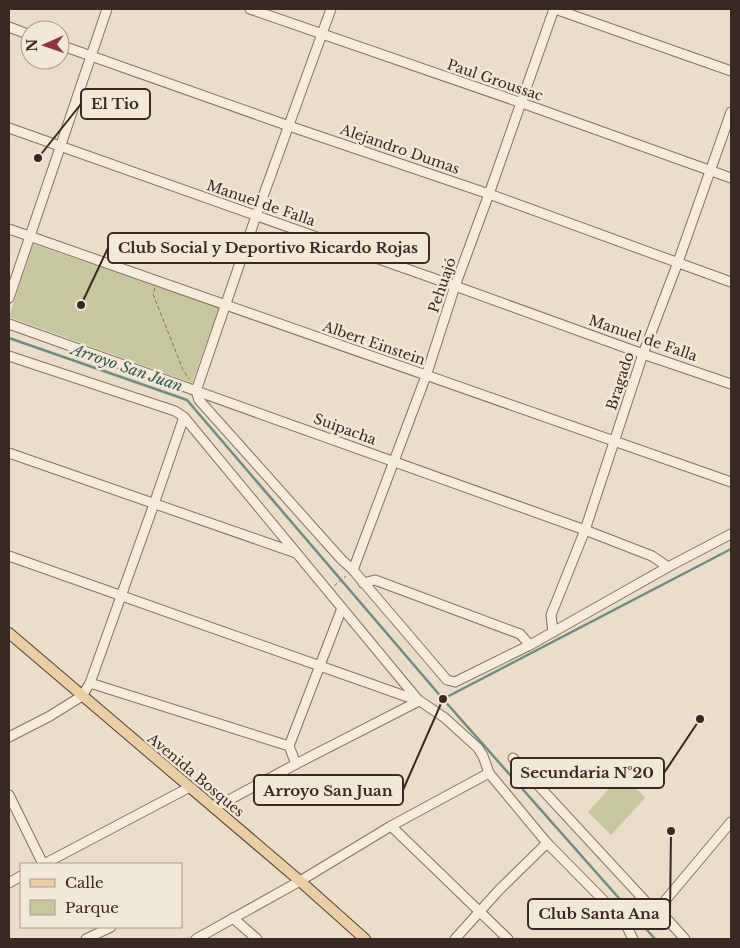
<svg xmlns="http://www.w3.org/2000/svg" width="740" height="948" viewBox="0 0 740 948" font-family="'Libre Baskerville',serif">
  <rect width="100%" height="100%" fill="#eaddca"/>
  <g fill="#c6c79e">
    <path d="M 33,244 L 219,308 L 192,383 L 9,317 Z"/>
    <path d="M 622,774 L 645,798 L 611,835 L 588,812 Z"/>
  </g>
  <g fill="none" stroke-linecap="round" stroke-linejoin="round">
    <g stroke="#718d83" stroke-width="2.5">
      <path d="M 9,338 L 187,400 L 443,699 L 655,939"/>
      <path d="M 443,699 L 731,549"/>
    </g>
    <g stroke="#857060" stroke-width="11">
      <g id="minor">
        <path d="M 250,9 L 522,103 L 731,178"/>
        <path d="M 331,9 L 256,216 L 196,391 L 199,400 L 341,559 L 353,570 L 447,680 L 455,682 L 530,645 L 668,567 L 731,534"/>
        <path d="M 555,9 L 731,71"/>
        <path d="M 9,27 L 30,35"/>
        <path d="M 60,45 L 289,126 L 489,194 L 731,282"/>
        <path d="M 9,128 L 455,286 L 643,354 L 731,384"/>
        <path d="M 9,229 L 731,482"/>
        <path d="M 9,298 L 107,9"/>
        <path d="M 9,324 L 585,530 L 652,556 L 668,567"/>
        <path d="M 9,356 L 175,411 L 184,417 L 419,701"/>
        <path d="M 9,453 L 296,553"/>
        <path d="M 9,556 L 419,701"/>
        <path d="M 353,570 L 426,376 L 455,286 L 489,194 L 554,9"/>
        <path d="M 363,583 L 375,580 L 520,634 L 530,645"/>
        <path d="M 553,632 L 551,615 L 585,530 L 643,354 L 678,262 L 731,112"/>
        <path d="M 90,683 L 154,504 L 184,417"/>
        <path d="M 417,699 L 445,718 L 478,748 L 483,756 L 489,773 L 547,843 L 624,921 L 633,939"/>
        <path d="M 9,737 L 50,716 L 82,696 L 90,683 L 289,746 L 296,764"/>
        <path d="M 289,746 L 342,608"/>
        <path d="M 513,758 L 647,903 L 658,909 L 685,939"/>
        <path d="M 9,795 L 43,864"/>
        <path d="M 214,808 L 296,764 L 419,701"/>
        <path d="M 391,826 L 508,939"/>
        <path d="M 44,864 L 190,787"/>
        <path d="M 9,883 L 21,876"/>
        <path d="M 658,909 L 731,822"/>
        <path d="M 233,918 L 257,939"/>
        <path d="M 86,939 L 111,927"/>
        <path d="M 196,939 L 300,881 L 391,826 L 489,773"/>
        <path d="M 455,939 L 499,890 L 547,843"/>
      </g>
    </g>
    <g stroke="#533f33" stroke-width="12">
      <path id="major" d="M 9,633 L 300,881 L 365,939"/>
    </g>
    <g stroke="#857060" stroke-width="1" stroke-dasharray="4 2.5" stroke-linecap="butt">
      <path d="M 155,288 L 153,294 L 183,370 L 189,379"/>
      <path d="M 334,586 L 346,576"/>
    </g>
    <use href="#minor" stroke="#f6ecdc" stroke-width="9"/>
    <use href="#major" stroke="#e9cea6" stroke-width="10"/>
  </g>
  <g text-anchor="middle" stroke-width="5" stroke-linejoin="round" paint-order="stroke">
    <g font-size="14" fill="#372a22" stroke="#f2e8d8">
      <text transform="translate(495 80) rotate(19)" y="5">Paul Groussac</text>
      <text transform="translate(400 149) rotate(19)" y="5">Alejandro Dumas</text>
      <text transform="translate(261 203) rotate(19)" y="5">Manuel de Falla</text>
      <text transform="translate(442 285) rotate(-71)" y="5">Pehuajó</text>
      <text transform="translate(643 338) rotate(19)" y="5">Manuel de Falla</text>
      <text transform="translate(374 343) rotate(19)" y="5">Albert Einstein</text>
      <text transform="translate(620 381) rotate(-72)" y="5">Bragado</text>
      <text transform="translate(345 429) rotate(20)" y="5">Suipacha</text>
      <text transform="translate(196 775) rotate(40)" y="5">Avenida Bosques</text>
    </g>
    <g font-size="15" font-style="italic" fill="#335550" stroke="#f2e8d8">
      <text transform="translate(127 368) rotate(19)" y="5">Arroyo San Juan</text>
    </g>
  </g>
  <path fill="none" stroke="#372a22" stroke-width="2" d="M38 158L81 104M81 305L108 248M700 719L664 773M443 699L403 790M671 831L670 914"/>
  <g fill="#372a22" stroke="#f2e8d8" stroke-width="2">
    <circle cx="38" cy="158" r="5"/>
    <circle cx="81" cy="305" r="5"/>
    <circle cx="700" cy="719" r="5"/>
    <circle cx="443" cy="699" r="5"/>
    <circle cx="671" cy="831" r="5"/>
  </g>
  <g fill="#f2e8d8" stroke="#372a22" stroke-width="2">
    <rect x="81" y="89" width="69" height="30" rx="5"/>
    <rect x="108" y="233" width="321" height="30" rx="5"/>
    <rect x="511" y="758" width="153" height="30" rx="5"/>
    <rect x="254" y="775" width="149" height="30" rx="5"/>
    <rect x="528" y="899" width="142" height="30" rx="5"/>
  </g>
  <g font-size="15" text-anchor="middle" font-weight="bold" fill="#372a22">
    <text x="115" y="109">El Tio</text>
    <text x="268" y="253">Club Social y Deportivo Ricardo Rojas</text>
    <text x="587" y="778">Secundaria N°20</text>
    <text x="328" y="796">Arroyo San Juan</text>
    <text x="599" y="919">Club Santa Ana</text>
  </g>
  <rect width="740" height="948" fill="none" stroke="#372a22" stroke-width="20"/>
  <rect x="20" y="863" width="162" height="65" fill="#f2e8d8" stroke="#a79c8f"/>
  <rect x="30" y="879" width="25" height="8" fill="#e9cea6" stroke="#a79c8f"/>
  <text x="65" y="888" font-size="15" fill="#372a22">Calle</text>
  <rect x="30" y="900" width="25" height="15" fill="#c6c79e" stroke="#a79c8f"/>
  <text x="65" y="913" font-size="15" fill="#372a22">Parque</text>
  <g transform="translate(45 45) rotate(268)"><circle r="24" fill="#f2e8d8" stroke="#a79c8f"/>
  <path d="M0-4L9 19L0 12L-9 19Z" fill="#8d363f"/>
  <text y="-8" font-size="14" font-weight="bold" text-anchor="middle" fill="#372a22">N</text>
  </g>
</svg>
